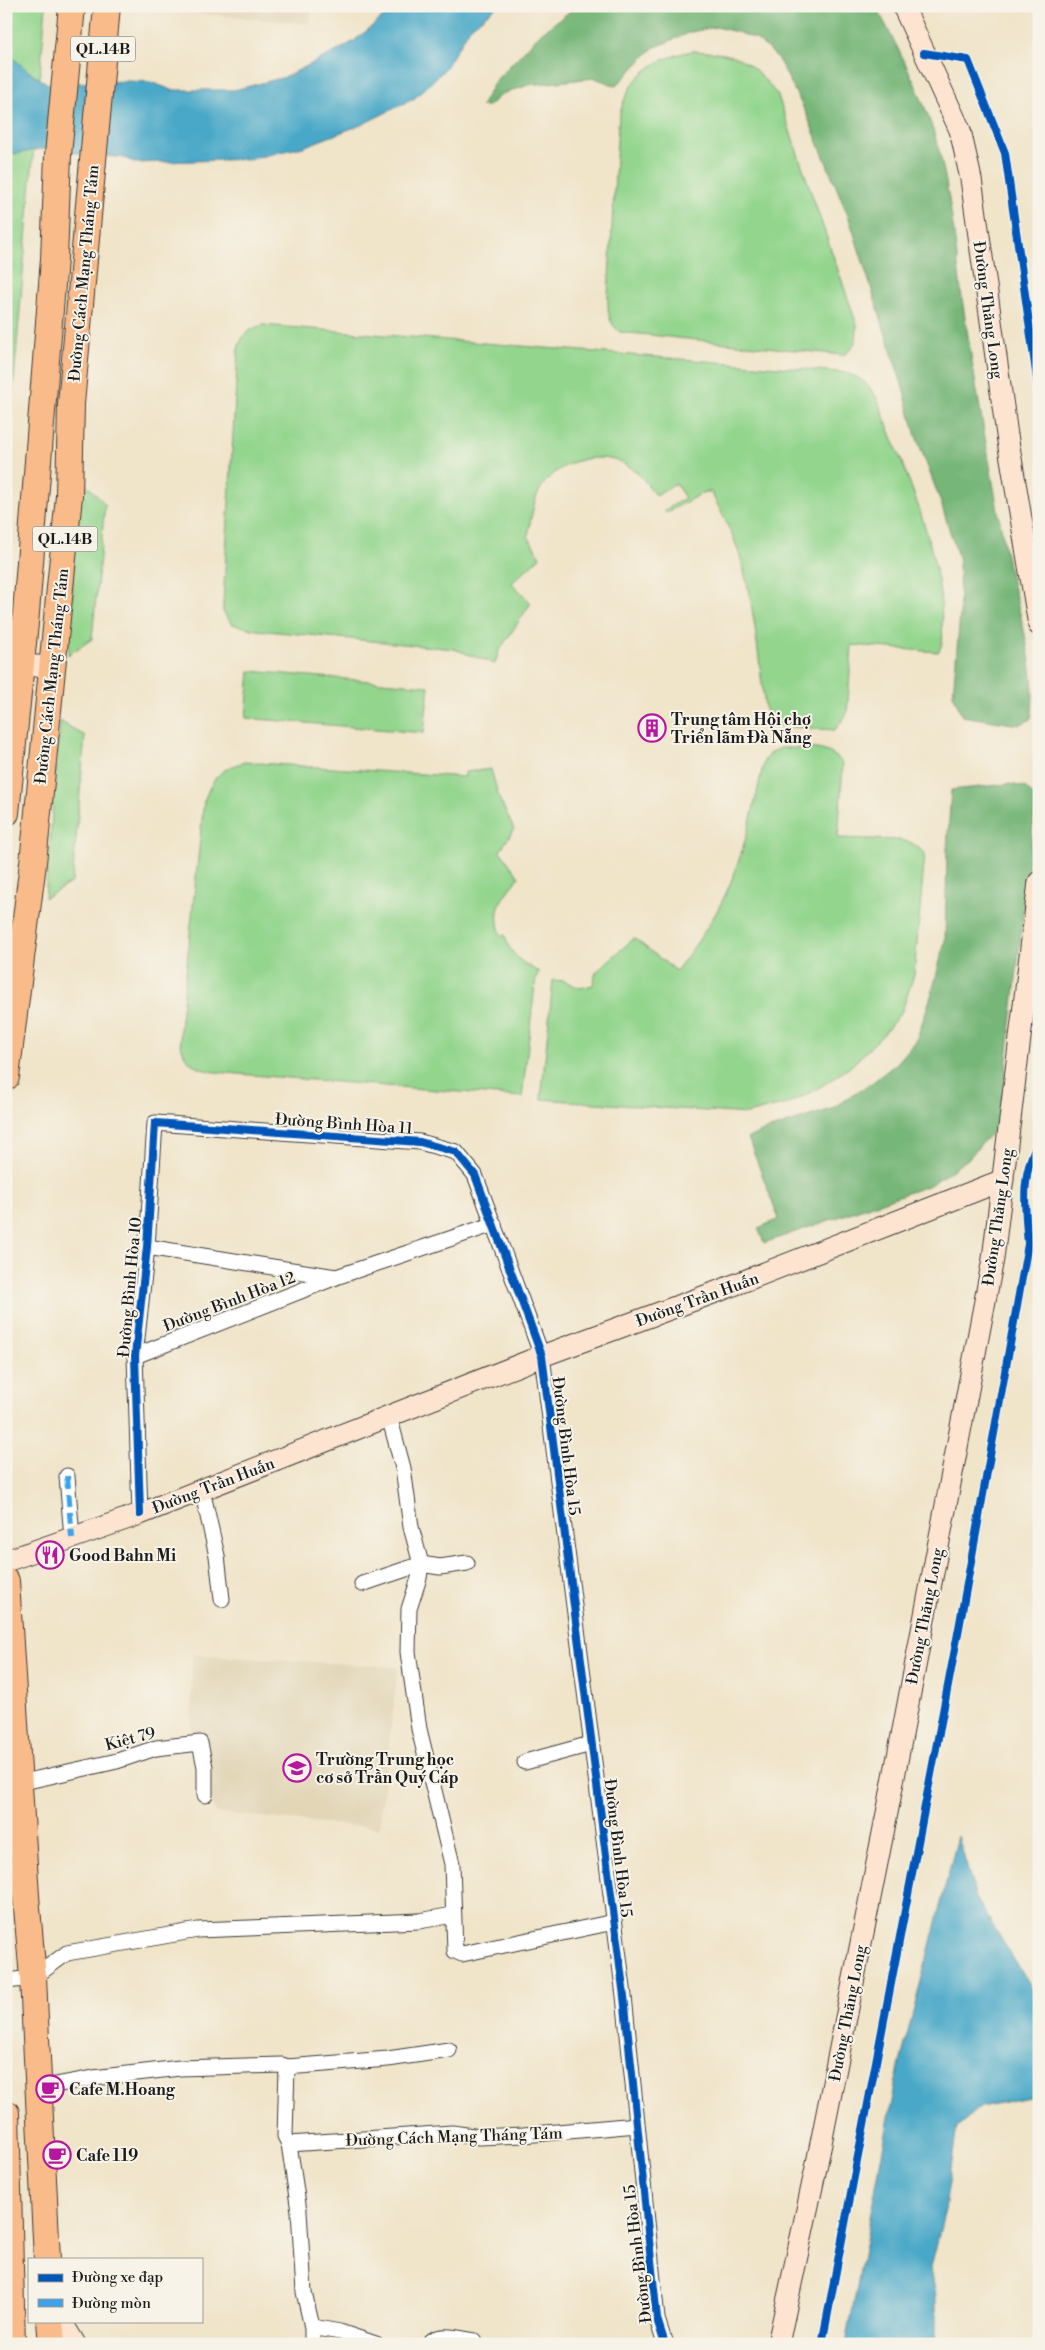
<svg xmlns="http://www.w3.org/2000/svg" width="1045" height="2350" viewBox="0 0 1045 2350" font-family="'Libre Bodoni',serif">
  <rect width="100%" height="100%" fill="#f7f3e8"/>
  <filter id="ink" filterUnits="userSpaceOnUse"><feTurbulence type="fractalNoise" baseFrequency=".02" numOctaves="2"/><feDisplacementMap in="SourceGraphic" scale="10" xChannelSelector="R" yChannelSelector="G"/><feConvolveMatrix kernelMatrix="1 2 1 2 8 2 1 2 1" color-interpolation-filters="sRGB"/></filter>
  <filter id="wash" filterUnits="userSpaceOnUse"><feTurbulence type="fractalNoise" baseFrequency=".0096" numOctaves="4" result="noise"/><feDisplacementMap in="SourceGraphic" scale="20" xChannelSelector="R" yChannelSelector="G"/><feGaussianBlur stdDeviation="1.12" result="paint"/><feColorMatrix in="noise" values="0 0 0 0 0 0 0 0 0 0 0 0 0 0 0 0 0 1.4 0 .05"/><feComposite in="paint" operator="in"/></filter>
  <g filter="url(#wash)">
    <rect width="100%" height="100%" fill="#f0e4c9"/>
    <g fill="#e2d6b7">
      <path d="M 140,6 L 312,6 L 310,24 L 140,8 Z"/>
      <path d="M 192,1655 L 398,1667 L 379,1828 L 216,1813 L 208,1795 L 208,1742 L 191,1741 Z"/>
    </g>
    <g fill="#93d58d" stroke="#587854">
      <path d="M 6,6 L 46,6 L 6,472 Z"/>
      <path d="M 693,51 C 740,53 749,59 778,96 L 857,325 C 857,338 856,348 843,355 L 620,332 C 607,322 608,311 608,295 L 618,125 C 624,80 650,59 693,51 Z"/>
      <path d="M 263,325 L 840,372 C 859,375 867,382 877,398 C 903,468 941,547 942,622 C 942,633 945,643 938,652 L 852,645 L 847,714 L 835,730 L 779,726 L 766,715 C 759,666 756,615 743,567 C 737,541 723,516 711,492 L 704,492 L 666,513 L 665,510 L 685,498 L 676,484 L 655,495 C 647,484 639,471 626,465 C 599,450 561,460 543,485 C 533,498 531,520 528,536 L 540,557 L 512,583 L 531,603 L 499,651 L 495,664 L 454,649 L 257,630 L 232,624 L 223,612 L 223,604 L 238,349 C 242,335 248,329 263,325 Z"/>
      <path d="M 80,478 L 105,504 L 92,639 L 68,655 Z"/>
      <path d="M 250,671 L 429,686 L 424,733 L 246,718 Z"/>
      <path d="M 60,721 L 85,736 L 72,882 L 45,898 Z"/>
      <path d="M 781,748 C 803,749 829,744 843,764 L 838,838 L 900,840 L 912,843 L 925,853 L 914,975 L 902,1011 L 883,1035 L 849,1068 L 814,1091 L 787,1104 L 747,1114 L 541,1099 L 553,980 L 564,981 L 580,988 L 593,985 L 596,972 L 634,938 L 676,971 C 691,952 705,932 717,911 C 742,866 753,811 764,761 L 770,753 Z"/>
      <path d="M 244,762 L 465,777 L 465,772 L 491,769 L 499,798 L 514,829 L 500,851 L 519,877 C 502,898 492,907 501,936 L 505,935 C 509,953 522,964 539,972 L 536,977 L 522,1097 L 215,1072 C 188,1068 180,1056 180,1030 L 204,801 C 214,776 219,770 244,762 Z"/>
    </g>
    <g fill="#76b678" stroke="#49694a">
      <path d="M 577,6 L 876,6 C 897,47 919,87 933,130 C 951,185 955,248 963,305 C 975,385 990,465 1004,544 C 1013,599 1040,664 1031,719 L 1019,725 L 962,716 L 953,694 L 960,615 L 959,560 L 939,497 L 916,436 L 903,388 L 849,218 L 806,113 L 781,64 L 771,51 L 756,39 L 737,32 L 716,27 L 691,32 L 653,48 L 616,86 L 595,78 L 529,85 L 502,94 L 488,106 L 481,106 L 496,80 L 541,33 Z"/>
      <path d="M 1009,784 L 1025,787 L 1036,798 L 1000,1123 L 968,1159 L 930,1185 L 764,1243 L 758,1228 L 779,1219 L 748,1138 L 761,1132 L 831,1109 L 873,1082 L 897,1063 L 916,1041 L 932,993 L 945,941 L 947,850 L 951,790 Z"/>
    </g>
    <g fill="#49a8c8" stroke="#326272">
      <path d="M 393,6 L 497,6 L 470,28 L 445,69 L 415,98 L 363,124 L 303,147 L 250,159 L 135,163 L 125,158 L 40,149 L 16,154 L 6,150 L 6,52 L 28,71 L 48,84 L 127,81 L 151,82 L 172,90 L 234,90 L 285,77 L 337,51 L 354,41 L 388,13 Z"/>
      <path d="M 958,1836 L 976,1898 L 1039,2000 L 1039,2095 L 981,2107 L 957,2127 L 945,2209 L 931,2268 L 936,2295 L 936,2344 L 846,2344 L 897,2075 Z"/>
    </g>
  </g>
  <g filter="url(#ink)">
    <g fill="none" stroke-linecap="round" stroke-linejoin="round">
      <g stroke="#3c3a36" stroke-width="17">
        <g id="street">
          <path d="M 147,1247 L 336,1277"/>
          <path d="M 135,1356 L 336,1277 L 494,1224"/>
          <path d="M 389,1416 L 403,1468 L 411,1527 L 421,1564 L 440,1567 L 467,1563"/>
          <path d="M 67,1476 L 72,1538"/>
          <path d="M 202,1490 L 217,1556 L 222,1599"/>
          <path d="M 140,1514 L 135,1356 L 147,1247 L 155,1123 L 420,1142 L 456,1152 L 475,1175 L 542,1356 L 624,1996 L 657,2319 L 665,2344"/>
          <path d="M 362,1584 L 421,1564 L 419,1578 L 409,1609 L 408,1652 L 419,1729 L 452,1864 L 455,1951 L 462,1954 L 614,1922"/>
          <path d="M 525,1762 L 591,1744"/>
          <path d="M 19,1783 L 117,1761 L 156,1748 L 200,1743 L 205,1767 L 205,1795"/>
          <path d="M 6,1981 L 33,1978 L 67,1953 L 198,1930 L 419,1921 L 453,1915"/>
          <path d="M 287,2067 L 388,2059 L 449,2050"/>
          <path d="M 39,2088 L 93,2078 L 180,2068 L 282,2065 L 287,2067 L 285,2136 L 289,2144 L 299,2211 L 304,2292 L 312,2327 L 312,2344"/>
          <path d="M 289,2144 L 452,2133 L 480,2137 L 523,2135 L 637,2125"/>
          <path d="M 312,2327 L 340,2332 L 376,2344"/>
          <path d="M 429,2344 C 437,2331 462,2339 475,2341"/>
        </g>
      </g>
      <g stroke="#3c3a36" stroke-width="23">
        <g id="secondary">
          <path d="M 903,6 L 960,130 L 971,179 L 1007,435 L 1039,625"/>
          <path d="M 6,664 L 52,667"/>
          <path d="M 6,1561 L 140,1514 L 542,1356 L 716,1292 L 1003,1180"/>
          <path d="M 61,2321 L 75,2344"/>
          <path d="M 778,2344 L 816,2168 L 889,1803 L 993,1259 L 1039,882"/>
        </g>
      </g>
      <g stroke="#3c3a36" stroke-width="28">
        <g id="highway">
          <path d="M 6,813 L 26,613 L 54,259 L 58,155 L 72,6"/>
          <path d="M 6,1077 L 33,863 L 69,496 L 71,404 L 107,6"/>
          <path d="M 6,1581 L 26,1896 L 33,1978 L 47,2259"/>
          <path d="M 6,2113 L 12,2344"/>
          <path d="M 50,2321 L 52,2344"/>
        </g>
      </g>
      <use href="#street" stroke="#fff" stroke-width="15"/>
      <use href="#secondary" stroke="#fde4d1" stroke-width="21"/>
      <use href="#highway" stroke="#fabb8b" stroke-width="26"/>
      <path stroke="#3da2ea" stroke-width="6" stroke-dasharray="12 6" stroke-linecap="butt" d="M 67,1476 L 72,1538"/>
      <g stroke="#f7f3e8" stroke-width="11">
        <g id="cycleway">
          <path d="M 924,53 L 968,60 L 1005,153 L 1039,393"/>
          <path d="M 140,1514 L 135,1356 L 147,1247 L 155,1123 L 420,1142 L 456,1152 L 475,1175 L 542,1356 L 624,1996 L 657,2319 L 665,2344"/>
          <path d="M 822,2344 L 959,1628 L 1028,1244 C 1025,1209 1020,1173 1039,1141"/>
        </g>
      </g>
      <use href="#cycleway" stroke="#0057b8" stroke-width="8"/>
    </g>
  </g>
  <defs>
    <g id="building-ring" transform="scale(1.4375)"><circle r="9.5" fill="#f7f3e8" stroke="#b5179e" stroke-width="1.5"/><path d="M-4-6H4V6H1V3H-1V6H-4ZM-2.5-4.3h1.7v1.8h-1.7ZM.8-4.3h1.7v1.8H.8ZM-2.5-1h1.7V.8h-1.7ZM.8-1h1.7V.8H.8Z" fill="#b5179e"/></g>
    <g id="restaurant-ring" transform="scale(1.4375)"><circle r="9.5" fill="#f7f3e8" stroke="#b5179e" stroke-width="1.5"/><path d="M-5-6h1v4h1v-4h1v4h1v-4h1v5L-1.5 .5V6h-2V.5L-5-1ZM5-6V6H3V1.5H1.5Q1.5-4 5-6Z" fill="#b5179e"/></g>
    <g id="school-ring" transform="scale(1.4375)"><circle r="9.5" fill="#f7f3e8" stroke="#b5179e" stroke-width="1.5"/><path d="M0-5L7-2L0 1L-7-2ZM-4 1L0 2.5L4 1V4Q0 6-4 4Z" fill="#b5179e"/></g>
    <g id="cafe-ring" transform="scale(1.4375)"><circle r="9.5" fill="#f7f3e8" stroke="#b5179e" stroke-width="1.5"/><path d="M-5.5-4.5H6V0H3Q3 3.5 0 3.5H-2.5Q-5.5 3.5-5.5 0ZM3-3.2v2h1.7v-2ZM-6 4.5H4V6H-6Z" fill="#b5179e"/></g>
  </defs>
  <g fill-rule="evenodd">
    <use href="#building-ring" x="652" y="728"/>
    <use href="#restaurant-ring" x="50" y="1555"/>
    <use href="#school-ring" x="297" y="1768"/>
    <use href="#cafe-ring" x="50" y="2089"/>
    <use href="#cafe-ring" x="57" y="2155"/>
  </g>
  <g text-anchor="middle" stroke-width="4" stroke-linejoin="round" paint-order="stroke">
    <g fill="#f7f3e8" stroke="#5e5c59" stroke-width="1">
      <rect x="70.5" y="36.5" width="65" height="25" rx="4"/>
      <rect x="32.5" y="526.5" width="65" height="25" rx="4"/>
    </g>
    <g font-size="15" font-weight="bold" fill="#1c1c1c">
      <text x="103" y="54">QL.14B</text>
      <text x="65" y="544">QL.14B</text>
    </g>
    <g font-size="16" fill="#1c1c1c" stroke="#f7f3e8">
      <text transform="translate(83 273) rotate(-85)" y="6">Đường Cách Mạng Tháng Tám</text>
      <text transform="translate(989 310) rotate(82)" y="6">Đường Thăng Long</text>
      <text transform="translate(51 676) rotate(-84)" y="6">Đường Cách Mạng Tháng Tám</text>
      <text transform="translate(344 1123) rotate(4)" y="6">Đường Bình Hòa 11</text>
      <text transform="translate(997 1217) rotate(-82)" y="6">Đường Thăng Long</text>
      <text transform="translate(129 1287) rotate(-85)" y="6">Đường Bình Hòa 10</text>
      <text transform="translate(697 1299) rotate(-20)" y="6">Đường Trần Huấn</text>
      <text transform="translate(229 1301) rotate(-21)" y="6">Đường Bình Hòa 12</text>
      <text transform="translate(567 1446) rotate(83)" y="6">Đường Bình Hòa 15</text>
      <text transform="translate(213 1485) rotate(-21)" y="6">Đường Trần Huấn</text>
      <text transform="translate(924 1616) rotate(-79)" y="6">Đường Thăng Long</text>
      <text transform="translate(130 1738) rotate(-15)" y="6">Kiệt 79</text>
      <text transform="translate(619 1848) rotate(83)" y="6">Đường Bình Hòa 15</text>
      <text transform="translate(847 2013) rotate(-79)" y="6">Đường Thăng Long</text>
      <text transform="translate(454 2136) rotate(-2)" y="6">Đường Cách Mạng Tháng Tám</text>
      <text transform="translate(637 2254) rotate(-97)" y="6">Đường Bình Hòa 15</text>
    </g>
    <g font-size="16" font-weight="bold" fill="#1c1c1c" stroke="#f7f3e8" text-anchor="start">
      <text x="671" y="725">Trung tâm Hội chợ<tspan x="671" dy="18">Triển lãm Đà Nẵng</tspan></text>
      <text x="69" y="1561">Good Bahn Mi</text>
      <text x="316" y="1765">Trường Trung học<tspan x="316" dy="18">cơ sở Trần Quý Cáp</tspan></text>
      <text x="69" y="2095">Cafe M.Hoang</text>
      <text x="76" y="2161">Cafe 119</text>
    </g>
  </g>
  <rect width="1045" height="2350" fill="none" stroke="#f7f3e8" stroke-width="25"/>
  <rect x="28" y="2258" width="175" height="65" fill="#f7f3e8" stroke="#9f9d96"/>
  <rect x="38" y="2274" width="25" height="8" fill="#0057b8" stroke="#9f9d96"/>
  <text x="72" y="2282" font-size="15" fill="#1c1c1c">Đường xe đạp</text>
  <rect x="38" y="2299" width="25" height="8" fill="#3da2ea" stroke="#9f9d96"/>
  <text x="72" y="2308" font-size="15" fill="#1c1c1c">Đường mòn</text>
</svg>
